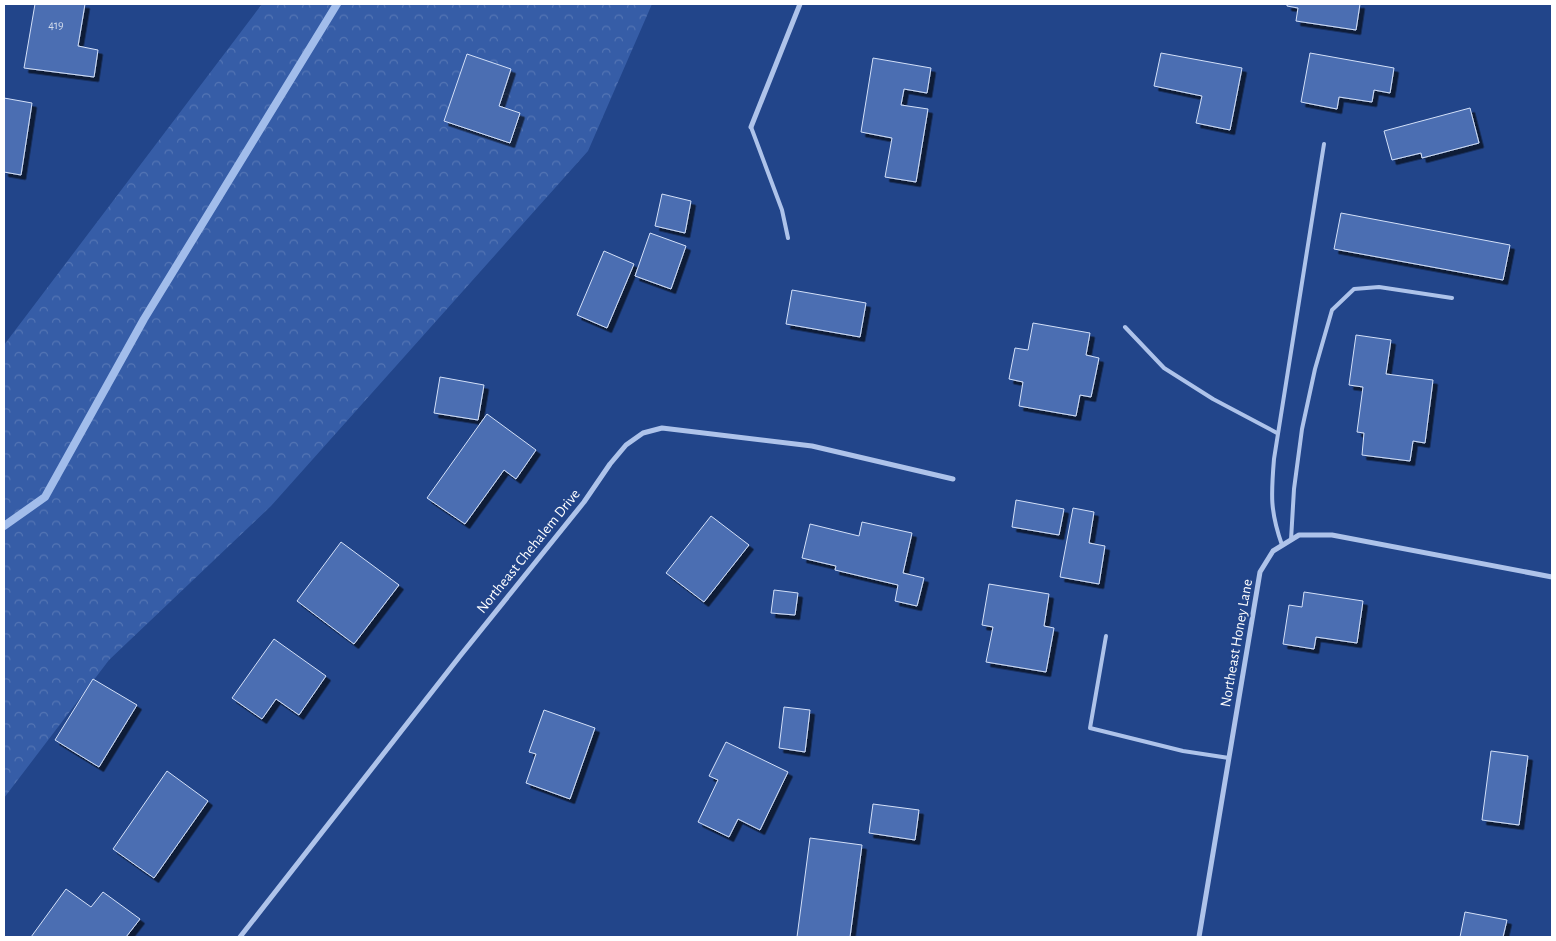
<svg xmlns="http://www.w3.org/2000/svg" width="1556" height="941" viewBox="0 0 1556 941" font-family="'Alegreya Sans',sans-serif">
  <defs>
    <pattern id="forest-crowns" width="20" height="18" patternUnits="userSpaceOnUse" patternTransform="scale(1.25)"><rect width="20" height="18" fill="#365da7"/><path d="M2 6a3 3 0 1 1 6 0M12 15a3 3 0 1 1 6 0" fill="none" stroke="#5475b4"/></pattern>
    <filter id="shadow"><feDropShadow dx="4.5" dy="4.5" stdDeviation="0" flood-color="#0009"/></filter>
  </defs>
  <rect width="100%" height="100%" fill="#22458a"/>
  <path fill="url(#forest-crowns)" d="M 262,4 L 652,4 L 588,151 L 271,506 L 109,660 L 4,798 L 4,345 Z"/>
  <g fill="none" stroke-linecap="round" stroke-linejoin="round">
    <path stroke="#a2bdeb" stroke-width="8" d="M 4,526 L 45,497 L 144,319 L 337,4"/>
  </g>
  <g fill="#4b6eb2" stroke="#d3e0f8" filter="url(#shadow)">
    <path d="M 35,4 L 85,4 L 78,46 L 98,50 L 94,77 L 24,68 Z"/>
    <path d="M 1287,4 L 1360,4 L 1356,30 L 1296,21 L 1298,8 L 1287,6 Z"/>
    <path d="M 1161,53 L 1242,68 L 1230,130 L 1196,123 L 1202,96 L 1154,86 Z"/>
    <path d="M 1310,53 L 1394,68 L 1390,93 L 1374,90 L 1372,102 L 1339,97 L 1337,109 L 1301,102 Z"/>
    <path d="M 467,54 L 511,69 L 499,106 L 520,113 L 510,143 L 444,121 Z"/>
    <path d="M 873,58 L 931,68 L 927,93 L 904,89 L 901,105 L 928,109 L 916,182 L 885,177 L 892,138 L 861,132 Z"/>
    <path d="M 4,98 L 32,103 L 21,175 L 4,172 Z"/>
    <path d="M 1470,108 L 1479,143 L 1422,158 L 1421,153 L 1392,160 L 1384,131 Z"/>
    <path d="M 662,194 L 691,201 L 685,233 L 655,226 Z"/>
    <path d="M 1341,213 L 1510,245 L 1503,280 L 1334,249 Z"/>
    <path d="M 650,233 L 686,246 L 671,289 L 635,276 Z"/>
    <path d="M 604,251 L 634,264 L 607,328 L 577,315 Z"/>
    <path d="M 792,290 L 866,303 L 860,337 L 786,324 Z"/>
    <path d="M 1033,323 L 1090,333 L 1086,355 L 1099,358 L 1091,397 L 1080,395 L 1076,416 L 1019,406 L 1023,382 L 1009,379 L 1015,348 L 1028,350 Z"/>
    <path d="M 1356,335 L 1391,340 L 1386,374 L 1433,380 L 1425,443 L 1413,441 L 1410,461 L 1362,455 L 1364,433 L 1357,432 L 1363,387 L 1349,385 Z"/>
    <path d="M 440,377 L 484,385 L 478,420 L 434,413 Z"/>
    <path d="M 487,414 L 536,450 L 516,479 L 504,470 L 465,524 L 427,498 Z"/>
    <path d="M 1016,500 L 1064,509 L 1059,535 L 1012,527 Z"/>
    <path d="M 1073,508 L 1094,512 L 1089,543 L 1105,546 L 1099,584 L 1060,577 Z"/>
    <path d="M 711,516 L 749,545 L 704,602 L 666,573 Z"/>
    <path d="M 862,522 L 912,533 L 903,573 L 924,578 L 917,606 L 895,601 L 898,585 L 835,570 L 836,566 L 802,558 L 810,524 L 859,536 Z"/>
    <path d="M 341,542 L 399,585 L 354,644 L 297,601 Z"/>
    <path d="M 989,584 L 1049,594 L 1044,626 L 1054,628 L 1046,672 L 986,662 L 993,627 L 982,625 Z"/>
    <path d="M 774,590 L 798,593 L 795,615 L 771,613 Z"/>
    <path d="M 1304,592 L 1363,601 L 1357,643 L 1316,637 L 1314,649 L 1283,644 L 1289,605 L 1302,607 Z"/>
    <path d="M 274,639 L 326,676 L 299,715 L 276,699 L 262,719 L 232,698 Z"/>
    <path d="M 93,679 L 137,705 L 99,767 L 55,740 Z"/>
    <path d="M 784,707 L 810,710 L 805,752 L 779,748 Z"/>
    <path d="M 544,710 L 595,728 L 570,799 L 526,783 L 536,754 L 529,752 Z"/>
    <path d="M 726,742 L 788,772 L 760,830 L 738,819 L 729,837 L 698,822 L 718,780 L 709,776 Z"/>
    <path d="M 1491,751 L 1528,756 L 1519,825 L 1482,820 Z"/>
    <path d="M 167,771 L 208,801 L 154,878 L 113,849 Z"/>
    <path d="M 873,804 L 919,810 L 915,840 L 869,833 Z"/>
    <path d="M 810,838 L 862,845 L 850,937 L 797,937 Z"/>
    <path d="M 66,889 L 91,907 L 103,892 L 140,919 L 126,937 L 31,937 Z"/>
    <path d="M 1465,912 L 1507,920 L 1503,937 L 1460,937 Z"/>
  </g>
  <g fill="none" stroke-linecap="round" stroke-linejoin="round">
    <g stroke="#aec3ea" stroke-width="4">
      <path d="M 751,127 L 782,210 L 788,238"/>
      <path d="M 1125,327 L 1164,368 L 1213,399 L 1277,433"/>
      <path d="M 1291,540 L 1294,489 L 1302,429 L 1315,369 L 1332,310 L 1354,289 L 1379,287 L 1452,298"/>
      <path d="M 1282,545 C 1270,511 1271,495 1274,459 L 1324,144"/>
      <path d="M 1106,636 L 1090,728 L 1183,751 L 1229,758"/>
    </g>
    <g stroke="#aec3ea" stroke-width="5">
      <path d="M 751,127 L 800,4"/>
      <path d="M 240,937 L 460,656 L 584,502 L 610,464 L 626,445 L 643,433 L 662,428 L 812,446 L 953,479"/>
      <path d="M 1199,937 L 1260,572 L 1273,551 L 1299,535 L 1332,535 L 1552,577"/>
    </g>
  </g>
  <g text-anchor="middle" stroke-width="4" stroke-linejoin="round" paint-order="stroke">
    <g font-size="12" fill="#d2dbec">
      <text x="56" y="29">419</text>
    </g>
    <g font-size="15" fill="#fff" stroke="#22458a">
      <text transform="translate(528 551) rotate(-51)" y="5">Northeast Chehalem Drive</text>
      <text transform="translate(1236 643) rotate(-80)" y="5">Northeast Honey Lane</text>
    </g>
  </g>
  <rect width="1556" height="941" fill="none" stroke="#ffffff" stroke-width="10"/>
</svg>
